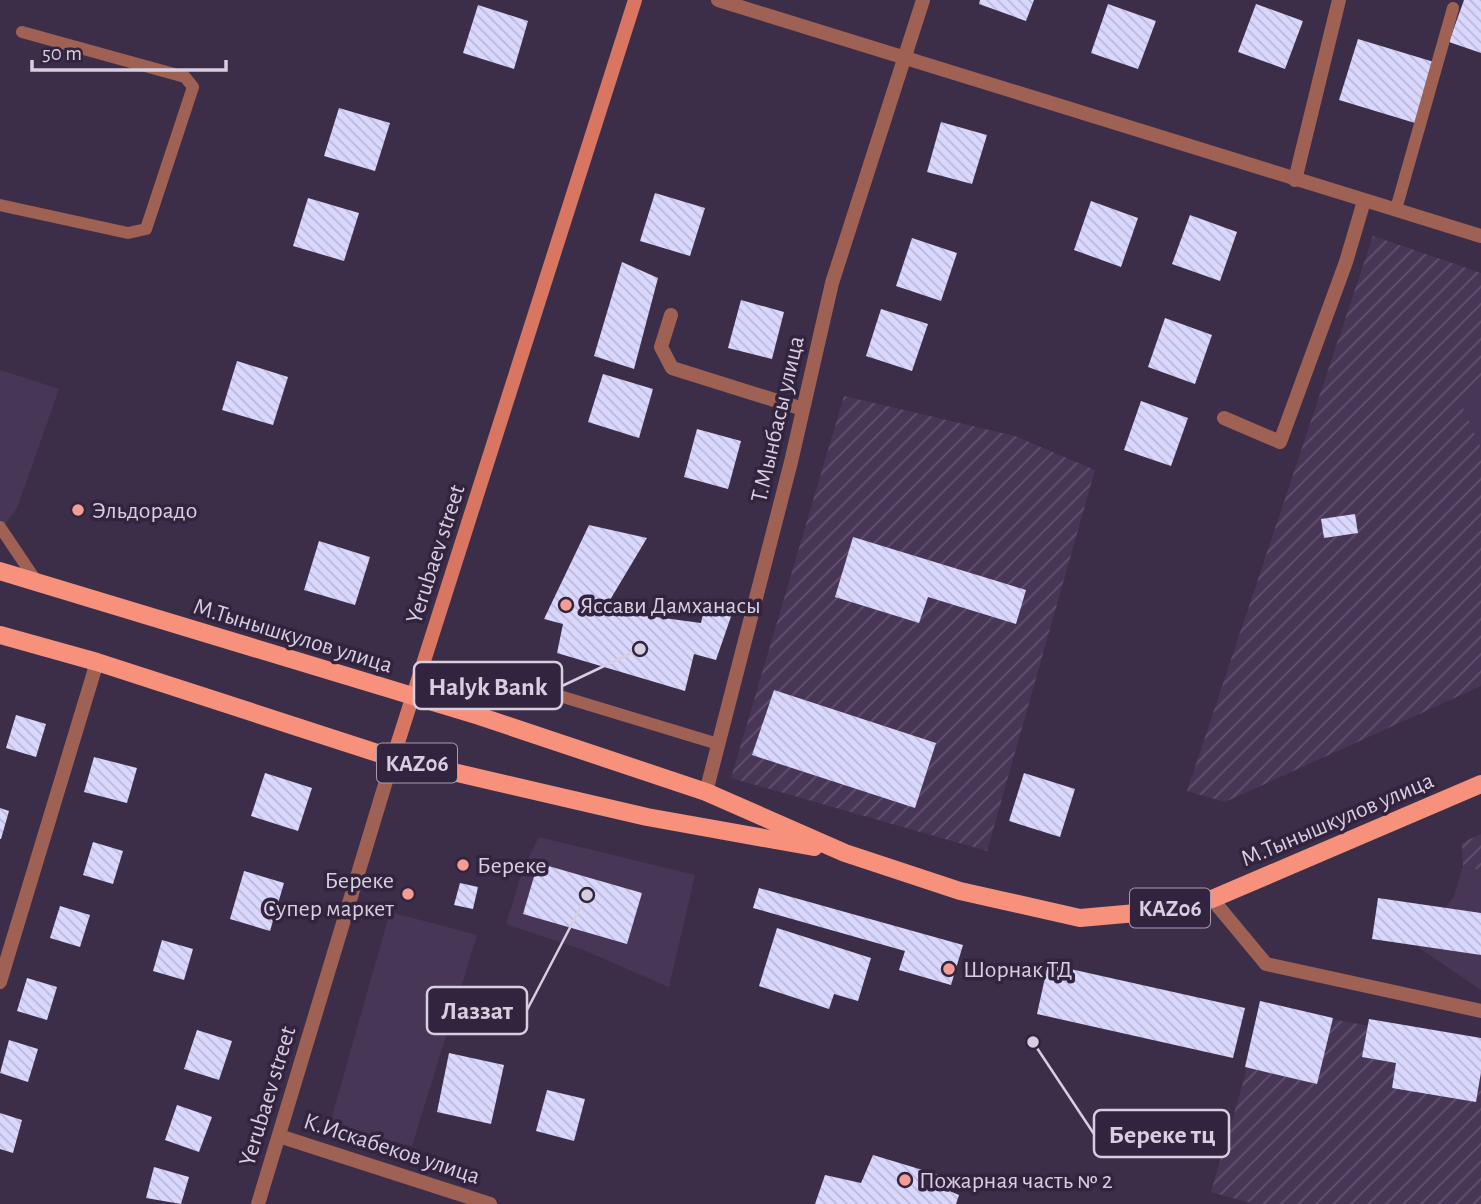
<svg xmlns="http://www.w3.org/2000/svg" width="1481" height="1204" viewBox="0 0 1481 1204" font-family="'Alegreya Sans',sans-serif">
  <defs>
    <pattern id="industrial-furrows" width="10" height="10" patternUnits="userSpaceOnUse" patternTransform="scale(1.75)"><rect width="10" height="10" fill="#483657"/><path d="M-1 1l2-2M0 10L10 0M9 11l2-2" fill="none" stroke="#62526f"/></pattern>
    <pattern id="building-back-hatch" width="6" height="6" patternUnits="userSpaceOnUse" patternTransform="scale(1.75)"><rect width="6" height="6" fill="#d9d7fd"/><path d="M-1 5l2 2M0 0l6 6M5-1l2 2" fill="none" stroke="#bab8d8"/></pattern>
  </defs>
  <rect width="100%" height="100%" fill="#3c2e49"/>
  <g fill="#483657">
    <path d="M 0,370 L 59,389 L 17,508 L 0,531 Z"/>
    <path d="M 1481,390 L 1481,448 L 1458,398 Z"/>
    <path d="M 539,837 L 695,875 L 669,987 L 581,949 L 506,924 L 523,869 Z"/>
    <path d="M 1463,866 L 1481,871 L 1481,990 L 1418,947 L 1454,896 Z"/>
    <path d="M 390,912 L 477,935 L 412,1146 L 329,1127 Z"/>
  </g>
  <g fill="url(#industrial-furrows)">
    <path d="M 1373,236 L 1481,273 L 1481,390 L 1459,399 L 1481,448 L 1481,686 L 1225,802 L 1187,791 Z"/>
    <path d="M 844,396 L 1015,436 L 1095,470 L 987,851 L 731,778 Z"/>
    <path d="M 1481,834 L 1481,871 L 1463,866 L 1462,843 Z"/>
    <path d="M 1259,1006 L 1481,1046 L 1481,1204 L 1253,1204 L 1211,1192 L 1245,1076 Z"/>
  </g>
  <g fill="url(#building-back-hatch)">
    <path d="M 980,0 L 1034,0 L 1026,21 L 979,4 Z"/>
    <path d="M 1464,0 L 1481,0 L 1481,53 L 1449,42 Z"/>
    <path d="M 1108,4 L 1156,21 L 1138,69 L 1091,53 Z"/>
    <path d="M 1256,4 L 1303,21 L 1285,69 L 1238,52 Z"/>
    <path d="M 478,5 L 528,21 L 514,69 L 463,53 Z"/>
    <path d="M 1358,39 L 1434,62 L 1415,123 L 1339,100 Z"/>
    <path d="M 339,108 L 390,123 L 375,171 L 324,156 Z"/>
    <path d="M 941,122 L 987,135 L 972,184 L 927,172 Z"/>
    <path d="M 655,193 L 705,208 L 690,256 L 640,241 Z"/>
    <path d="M 308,198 L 359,213 L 344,261 L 293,246 Z"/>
    <path d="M 1091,201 L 1138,218 L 1121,267 L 1074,250 Z"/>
    <path d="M 1190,215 L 1237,232 L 1220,281 L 1172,264 Z"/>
    <path d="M 912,238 L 957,253 L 941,301 L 896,286 Z"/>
    <path d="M 622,262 L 658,278 L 634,369 L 594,356 Z"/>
    <path d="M 741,300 L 784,312 L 772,359 L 728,348 Z"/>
    <path d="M 881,309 L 928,324 L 912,371 L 866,356 Z"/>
    <path d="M 1165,318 L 1212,335 L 1195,384 L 1148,367 Z"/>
    <path d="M 237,361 L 288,377 L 273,425 L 222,410 Z"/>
    <path d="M 603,374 L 653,389 L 639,438 L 588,422 Z"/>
    <path d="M 1141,401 L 1188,418 L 1171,466 L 1124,450 Z"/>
    <path d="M 697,429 L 741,441 L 728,489 L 684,477 Z"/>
    <path d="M 1355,514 L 1358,533 L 1324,538 L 1321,519 Z"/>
    <path d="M 589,525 L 647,538 L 604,610 L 701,623 L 706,599 L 735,605 L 716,660 L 694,654 L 685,691 L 557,653 L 563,624 L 544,619 Z"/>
    <path d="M 853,537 L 1026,590 L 1016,624 L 928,597 L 919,623 L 835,597 Z"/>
    <path d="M 319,541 L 370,557 L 355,605 L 304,590 Z"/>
    <path d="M 774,690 L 936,743 L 915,808 L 752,755 Z"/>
    <path d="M 16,715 L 46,724 L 36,757 L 6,748 Z"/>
    <path d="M 94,757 L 137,768 L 127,803 L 84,792 Z"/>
    <path d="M 265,773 L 312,788 L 298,831 L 251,816 Z"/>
    <path d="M 1024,773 L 1075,789 L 1060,837 L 1009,821 Z"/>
    <path d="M 0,808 L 9,811 L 1,839 L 0,839 Z"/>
    <path d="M 93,842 L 123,851 L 113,884 L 83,875 Z"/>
    <path d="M 538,863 L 642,893 L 627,944 L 523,914 Z"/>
    <path d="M 244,871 L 284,883 L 270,931 L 230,919 Z"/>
    <path d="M 460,883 L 478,887 L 473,909 L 454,905 Z"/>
    <path d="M 759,888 L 963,945 L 951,985 L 899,970 L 905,951 L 753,908 Z"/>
    <path d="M 1378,898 L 1481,913 L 1481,955 L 1372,939 Z"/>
    <path d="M 60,906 L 90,915 L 80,947 L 50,938 Z"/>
    <path d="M 777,928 L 871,958 L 858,1001 L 834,994 L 829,1009 L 759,986 Z"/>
    <path d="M 162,940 L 193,949 L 184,980 L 153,971 Z"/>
    <path d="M 1048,964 L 1245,1008 L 1233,1058 L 1037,1014 Z"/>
    <path d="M 27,978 L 57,987 L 47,1020 L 17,1011 Z"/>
    <path d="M 1260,1001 L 1333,1018 L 1317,1084 L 1245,1067 Z"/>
    <path d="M 1369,1019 L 1481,1038 L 1481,1072 L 1476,1102 L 1392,1088 L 1396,1063 L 1362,1057 Z"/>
    <path d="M 197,1030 L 232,1041 L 219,1080 L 184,1069 Z"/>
    <path d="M 9,1040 L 38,1049 L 28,1082 L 0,1073 Z"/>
    <path d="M 449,1053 L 504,1065 L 491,1124 L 437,1112 Z"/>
    <path d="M 547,1090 L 585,1099 L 574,1141 L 536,1131 Z"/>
    <path d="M 177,1105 L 212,1117 L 199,1152 L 165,1140 Z"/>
    <path d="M 0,1113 L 22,1120 L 13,1153 L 0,1149 Z"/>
    <path d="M 873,1155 L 949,1178 L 945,1189 L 959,1195 L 956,1204 L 815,1204 L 825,1175 L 861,1183 Z"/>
    <path d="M 154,1167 L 189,1177 L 181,1204 L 146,1198 Z"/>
  </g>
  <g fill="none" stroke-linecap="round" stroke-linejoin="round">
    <g stroke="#9f6153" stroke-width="12">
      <path d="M 0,205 L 128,233 L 146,229 L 193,87 L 185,77 L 22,32"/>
      <path d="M 1396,209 L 1453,8"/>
      <path d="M 0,527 L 37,582"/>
      <path d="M 479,716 L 491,685 L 507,680 L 718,744"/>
    </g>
    <g stroke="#9f6153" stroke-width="14">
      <path d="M 718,0 L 1481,236"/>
      <path d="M 1295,180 L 1339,0"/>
      <path d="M 671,315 L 661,347 L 672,368 L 803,409"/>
      <path d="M 1224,418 L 1280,442 L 1346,262 L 1364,201"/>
      <path d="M 706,792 L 791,462 L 832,283 L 923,0"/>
      <path d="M 1212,899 L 1266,964 L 1481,1011"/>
      <path d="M 0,982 L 97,662"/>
      <path d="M 279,1136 L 490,1204"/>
      <path d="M 258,1204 L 393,758"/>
    </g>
    <path stroke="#d97661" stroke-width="14" d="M 393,758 L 635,0"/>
    <g stroke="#f7917b" stroke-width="18">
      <path d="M 0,571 L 479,716 L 706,792 L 845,853 L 960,891 L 1080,918 L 1159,911 L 1212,899 L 1481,784"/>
      <path d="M 0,635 L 97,662 L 393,758 L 647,817 L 814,847"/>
    </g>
  </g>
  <g fill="#f59c94" stroke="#32243e" stroke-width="2.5">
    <circle cx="78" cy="510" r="7"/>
    <circle cx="566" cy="605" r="7"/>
    <circle cx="463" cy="865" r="7"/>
    <circle cx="408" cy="894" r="7"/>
    <circle cx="949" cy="969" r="7"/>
    <circle cx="905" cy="1180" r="7"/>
  </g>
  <g text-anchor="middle" stroke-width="7" stroke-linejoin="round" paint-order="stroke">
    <g fill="#32243e" stroke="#a69baf" stroke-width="2">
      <rect x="377" y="743.5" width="80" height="39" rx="5"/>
      <rect x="1130" y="888.5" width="80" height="39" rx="5"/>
    </g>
    <g font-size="23" font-weight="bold" fill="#d7cedf">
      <text x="417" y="771">KАZ06</text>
      <text x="1170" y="916">KАZ06</text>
    </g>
    <g font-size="24" fill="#d7cedf" stroke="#32243e">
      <text transform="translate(777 419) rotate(-77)" y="8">Т.Мынбасы улица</text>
      <text transform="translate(435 554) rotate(-72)" y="8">Yerubaev street</text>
      <text transform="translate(293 635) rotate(17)" y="8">М.Тынышкулов улица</text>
      <text transform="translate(1337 819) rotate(-23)" y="8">М.Тынышкулов улица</text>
      <text transform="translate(267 1096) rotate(-73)" y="8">Yerubaev street</text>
      <text transform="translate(392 1148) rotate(18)" y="8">К.Искабеков улица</text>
    </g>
    <g font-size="24" fill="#d7cedf" stroke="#32243e" text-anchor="start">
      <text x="92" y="518">Эльдорадо</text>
      <text x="580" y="613">Яссави Дамханасы</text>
      <text x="477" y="873">Береке</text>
      <text x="394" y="888" text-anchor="end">Береке<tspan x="394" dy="28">Супер маркет</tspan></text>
      <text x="963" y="977">Шорнак ТД</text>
      <text x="919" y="1188">Пожарная часть № 2</text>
    </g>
  </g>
  <path fill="none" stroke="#d7cedf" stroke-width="2.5" d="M640 649L562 686M587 895L527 1010M1033 1042L1094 1134"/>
  <g fill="#d7cedf" stroke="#32243e" stroke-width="2.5">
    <circle cx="640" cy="649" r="7"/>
    <circle cx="587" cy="895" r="7"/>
    <circle cx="1033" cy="1042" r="7"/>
  </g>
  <g fill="#32243e" stroke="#d7cedf" stroke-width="2.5">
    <rect x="414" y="662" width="148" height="47" rx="7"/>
    <rect x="427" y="987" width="100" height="47" rx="7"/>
    <rect x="1094" y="1110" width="135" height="47" rx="7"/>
  </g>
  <g font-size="26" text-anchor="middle" font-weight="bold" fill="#d7cedf">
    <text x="488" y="695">Halyk Bank</text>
    <text x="477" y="1019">Лаззат</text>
    <text x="1162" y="1143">Береке тц</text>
  </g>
  <path d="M32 60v10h194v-10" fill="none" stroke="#d7cedf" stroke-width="3.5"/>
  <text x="42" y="60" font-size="21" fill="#d7cedf" stroke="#32243e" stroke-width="5" paint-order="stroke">50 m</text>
</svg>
